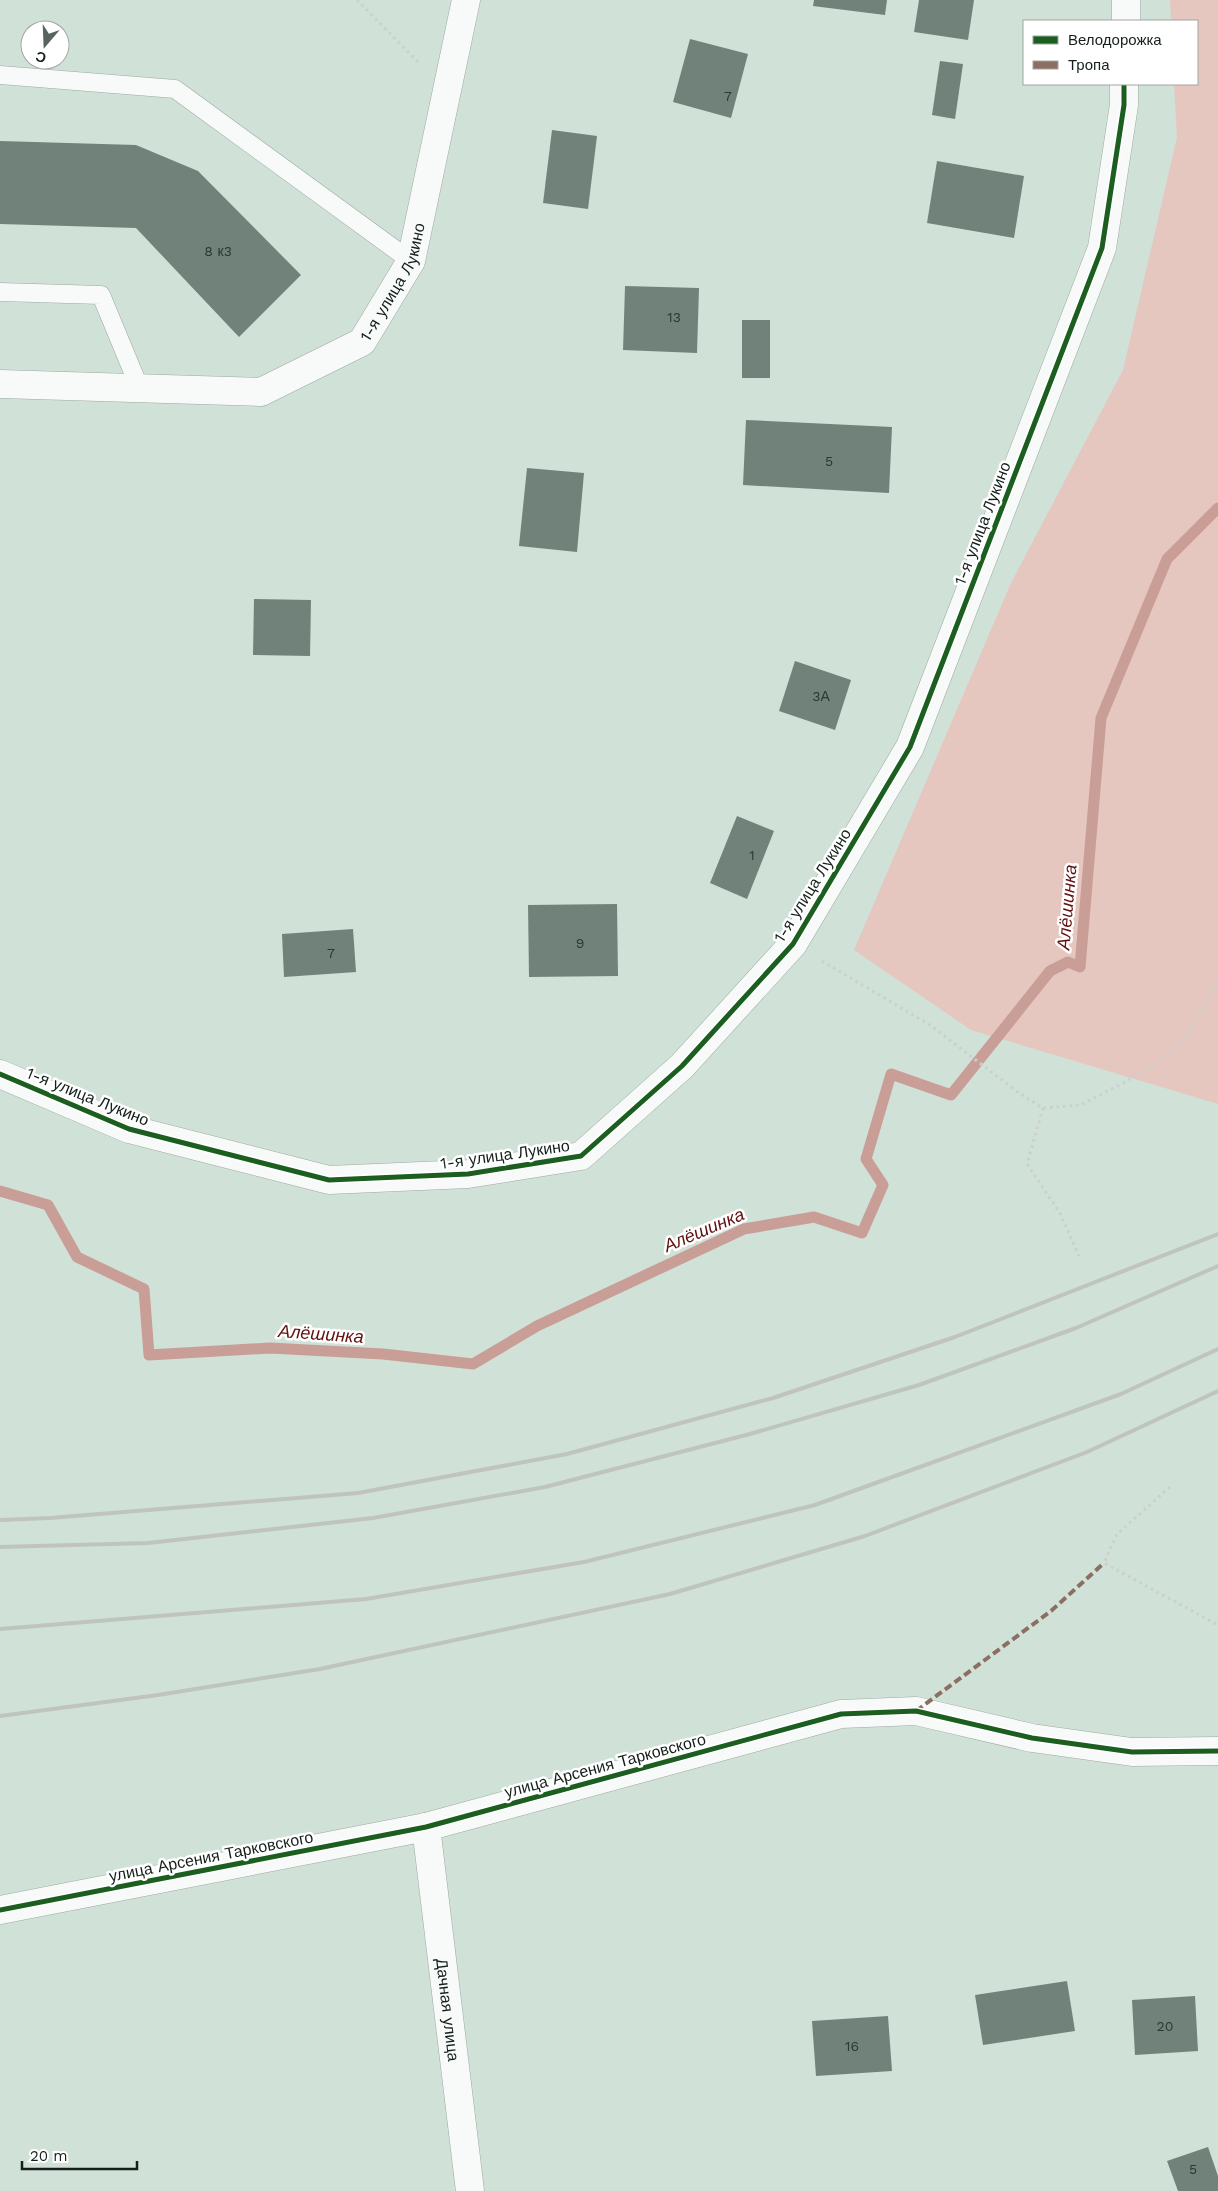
<svg xmlns="http://www.w3.org/2000/svg" width="1218" height="2191" viewBox="0 0 1218 2191" font-family="'Work Sans',sans-serif">
  <rect width="100%" height="100%" fill="#d0e1d8"/>
  <path fill="#e5c7bf" d="M 1170,0 L 1218,0 L 1218,1104 L 971,1030 L 854,950 L 1011,583 L 1123,370 L 1177,137 L 1174,84 L 1197,84 L 1197,21 L 1171,21 Z"/>
  <g fill="none" stroke-linecap="round" stroke-linejoin="round">
    <path stroke="#c99e96" stroke-width="11" d="M 0,1191 L 48,1205 L 77,1257 L 144,1289 L 149,1355 L 270,1348 L 383,1354 L 473,1364 L 537,1326 L 744,1229 L 814,1217 L 862,1233 L 883,1185 L 866,1159 L 891,1074 L 951,1095 L 1050,971 L 1068,962 L 1080,967 L 1101,718 L 1167,559 L 1218,508"/>
  </g>
  <g fill="#70827a">
    <path d="M 814,0 L 887,0 L 885,15 L 813,6 Z"/>
    <path d="M 919,0 L 974,0 L 968,40 L 914,32 Z"/>
    <path d="M 690,39 L 748,54 L 731,118 L 673,102 Z"/>
    <path d="M 940,61 L 963,64 L 955,119 L 932,115 Z"/>
    <path d="M 552,130 L 597,136 L 588,209 L 543,203 Z"/>
    <path d="M 0,141 L 136,145 L 198,171 L 301,275 L 239,337 L 136,228 L 0,224 Z"/>
    <path d="M 937,161 L 1024,176 L 1014,238 L 927,223 Z"/>
    <path d="M 625,286 L 699,288 L 697,353 L 623,350 Z"/>
    <rect x="742" y="320" width="28" height="58"/>
    <path d="M 746,420 L 892,427 L 889,493 L 743,485 Z"/>
    <path d="M 527,468 L 584,473 L 577,552 L 519,546 Z"/>
    <path d="M 254,599 L 311,600 L 310,656 L 253,655 Z"/>
    <path d="M 795,661 L 851,680 L 835,730 L 779,711 Z"/>
    <path d="M 737,816 L 774,831 L 747,899 L 710,883 Z"/>
    <path d="M 617,904 L 618,976 L 529,977 L 528,905 Z"/>
    <path d="M 353,929 L 356,972 L 284,977 L 282,934 Z"/>
    <path d="M 1067,1981 L 1075,2031 L 983,2045 L 975,1995 Z"/>
    <path d="M 1195,1996 L 1198,2051 L 1135,2055 L 1132,2000 Z"/>
    <path d="M 888,2016 L 892,2071 L 816,2076 L 812,2021 Z"/>
    <path d="M 1208,2147 L 1218,2176 L 1218,2191 L 1178,2191 L 1167,2161 Z"/>
  </g>
  <g fill="none" stroke-linecap="round" stroke-linejoin="round">
    <g stroke="#9ba9a2" stroke-width="19">
      <g id="service">
        <path d="M 0,75 L 175,89 L 411,261"/>
        <path d="M 0,292 L 101,295 L 140,389"/>
      </g>
    </g>
    <g stroke="#9ba9a2" stroke-width="29">
      <g id="minor">
        <path d="M 1126,21 L 1126,0"/>
        <path id="s1" d="M 0,384 L 261,392 L 362,342 L 411,261 L 466,0"/>
        <path d="M 0,1074 L 129,1129 L 329,1180 L 468,1174 L 581,1156 L 682,1066 L 793,944 L 910,747 L 1102,248 L 1124,105 L 1124,84"/>
        <path id="s2" d="M 426,1827 L 470,2191"/>
        <path d="M 0,1910 L 426,1827 L 841,1714 L 916,1711 L 1032,1738 L 1132,1752 L 1218,1751"/>
      </g>
    </g>
    <g stroke="#cbd0cd" stroke-width="3" stroke-dasharray="2.5 4" stroke-linecap="butt">
      <path d="M 357,0 L 418,62"/>
      <path d="M 822,961 L 930,1025 L 1019,1093 L 1043,1108 L 1081,1105 L 1149,1069 L 1185,1040 L 1218,979"/>
      <path d="M 1043,1108 L 1027,1164 L 1060,1213 L 1079,1256"/>
      <path d="M 1170,1487 L 1117,1534 L 1104,1563 L 1218,1625"/>
    </g>
    <use href="#service" stroke="#f8faf9" stroke-width="18"/>
    <use href="#minor" stroke="#f8faf9" stroke-width="28"/>
    <g stroke="#bfc4c1" stroke-width="4">
      <path d="M 0,1520 L 50,1518 L 358,1493 L 567,1454 L 773,1398 L 955,1337 L 1218,1234"/>
      <path d="M 0,1547 L 148,1543 L 373,1518 L 545,1487 L 750,1434 L 919,1385 L 1076,1328 L 1218,1266"/>
      <path d="M 0,1629 L 366,1599 L 584,1562 L 815,1505 L 1121,1394 L 1218,1349"/>
      <path d="M 0,1716 L 158,1695 L 320,1669 L 670,1594 L 865,1536 L 1087,1452 L 1218,1391"/>
    </g>
    <path stroke="#8d6e63" stroke-width="4" stroke-dasharray="8 4" stroke-linecap="butt" d="M 916,1711 L 1051,1611 L 1104,1563"/>
    <g stroke="#fff" stroke-width="8">
      <g id="cycleway">
        <path d="M 0,1074 L 129,1129 L 329,1180 L 468,1174 L 581,1156 L 682,1066 L 793,944 L 910,747 L 1102,248 L 1124,105 L 1124,84"/>
        <path d="M 0,1910 L 426,1827 L 841,1714 L 916,1711 L 1032,1738 L 1132,1752 L 1218,1751"/>
      </g>
    </g>
    <use href="#cycleway" stroke="#1b5e20" stroke-width="5"/>
  </g>
  <g text-anchor="middle" stroke-width="5" stroke-linejoin="round" paint-order="stroke">
    <g font-size="14" fill="#2c3833">
      <text x="728" y="101">7</text>
      <text x="218" y="256">8 к3</text>
      <text x="674" y="322">13</text>
      <text x="829" y="466">5</text>
      <text x="821" y="701">3А</text>
      <text x="752" y="860">1</text>
      <text x="580" y="948">9</text>
      <text x="331" y="958">7</text>
      <text x="1165" y="2031">20</text>
      <text x="852" y="2051">16</text>
      <text x="1193" y="2174">5</text>
    </g>
    <g font-size="16" fill="#15201b" stroke="#fff">
      <text dy="6" stroke="none"><textPath href="#s1" startOffset="442">1-я улица Лукино</textPath></text>
      <text transform="translate(982 523) rotate(-69)" y="6">1-я улица Лукино</text>
      <text transform="translate(812 885) rotate(-58)" y="6">1-я улица Лукино</text>
      <text transform="translate(88 1096) rotate(22)" y="6">1-я улица Лукино</text>
      <text transform="translate(505 1154) rotate(-8)" y="6">1-я улица Лукино</text>
      <text transform="translate(605 1765) rotate(-15)" y="6">улица Арсения Тарковского</text>
      <text transform="translate(211 1856) rotate(-11)" y="6">улица Арсения Тарковского</text>
      <text dy="6" stroke="none"><textPath href="#s2" startOffset="184">Дачная улица</textPath></text>
    </g>
    <g font-size="18" font-style="italic" fill="#631010" stroke="#fff">
      <text transform="translate(1067 907) rotate(-85)" y="6">Алёшинка</text>
      <text transform="translate(704 1230) rotate(-23)" y="6">Алёшинка</text>
      <text transform="translate(321 1334) rotate(4)" y="6">Алёшинка</text>
    </g>
  </g>
  <rect x="1023" y="20" width="175" height="65" fill="#ffffff" stroke="#a1a6a4"/>
  <rect x="1033" y="36" width="25" height="8" fill="#1b5e20" stroke="#a1a6a4"/>
  <text x="1068" y="45" font-size="15" fill="#15201b">Велодорожка</text>
  <rect x="1033" y="61" width="25" height="8" fill="#8d6e63" stroke="#a1a6a4"/>
  <text x="1068" y="70" font-size="15" fill="#15201b">Тропа</text>
  <g transform="translate(45 45) rotate(199)"><circle r="24" fill="#ffffff" stroke="#a1a6a4"/>
  <path d="M0-4L9 19L0 12L-9 19Z" fill="#56645d"/>
  <text y="-8" font-size="14" font-weight="bold" text-anchor="middle" fill="#15201b">С</text>
  </g>
  <path d="M22 2161v8h115v-8" fill="none" stroke="#15201b" stroke-width="2.5"/>
  <text x="30" y="2161" font-size="15" fill="#15201b" stroke="#ffffff" stroke-width="4" paint-order="stroke">20 m</text>
</svg>
